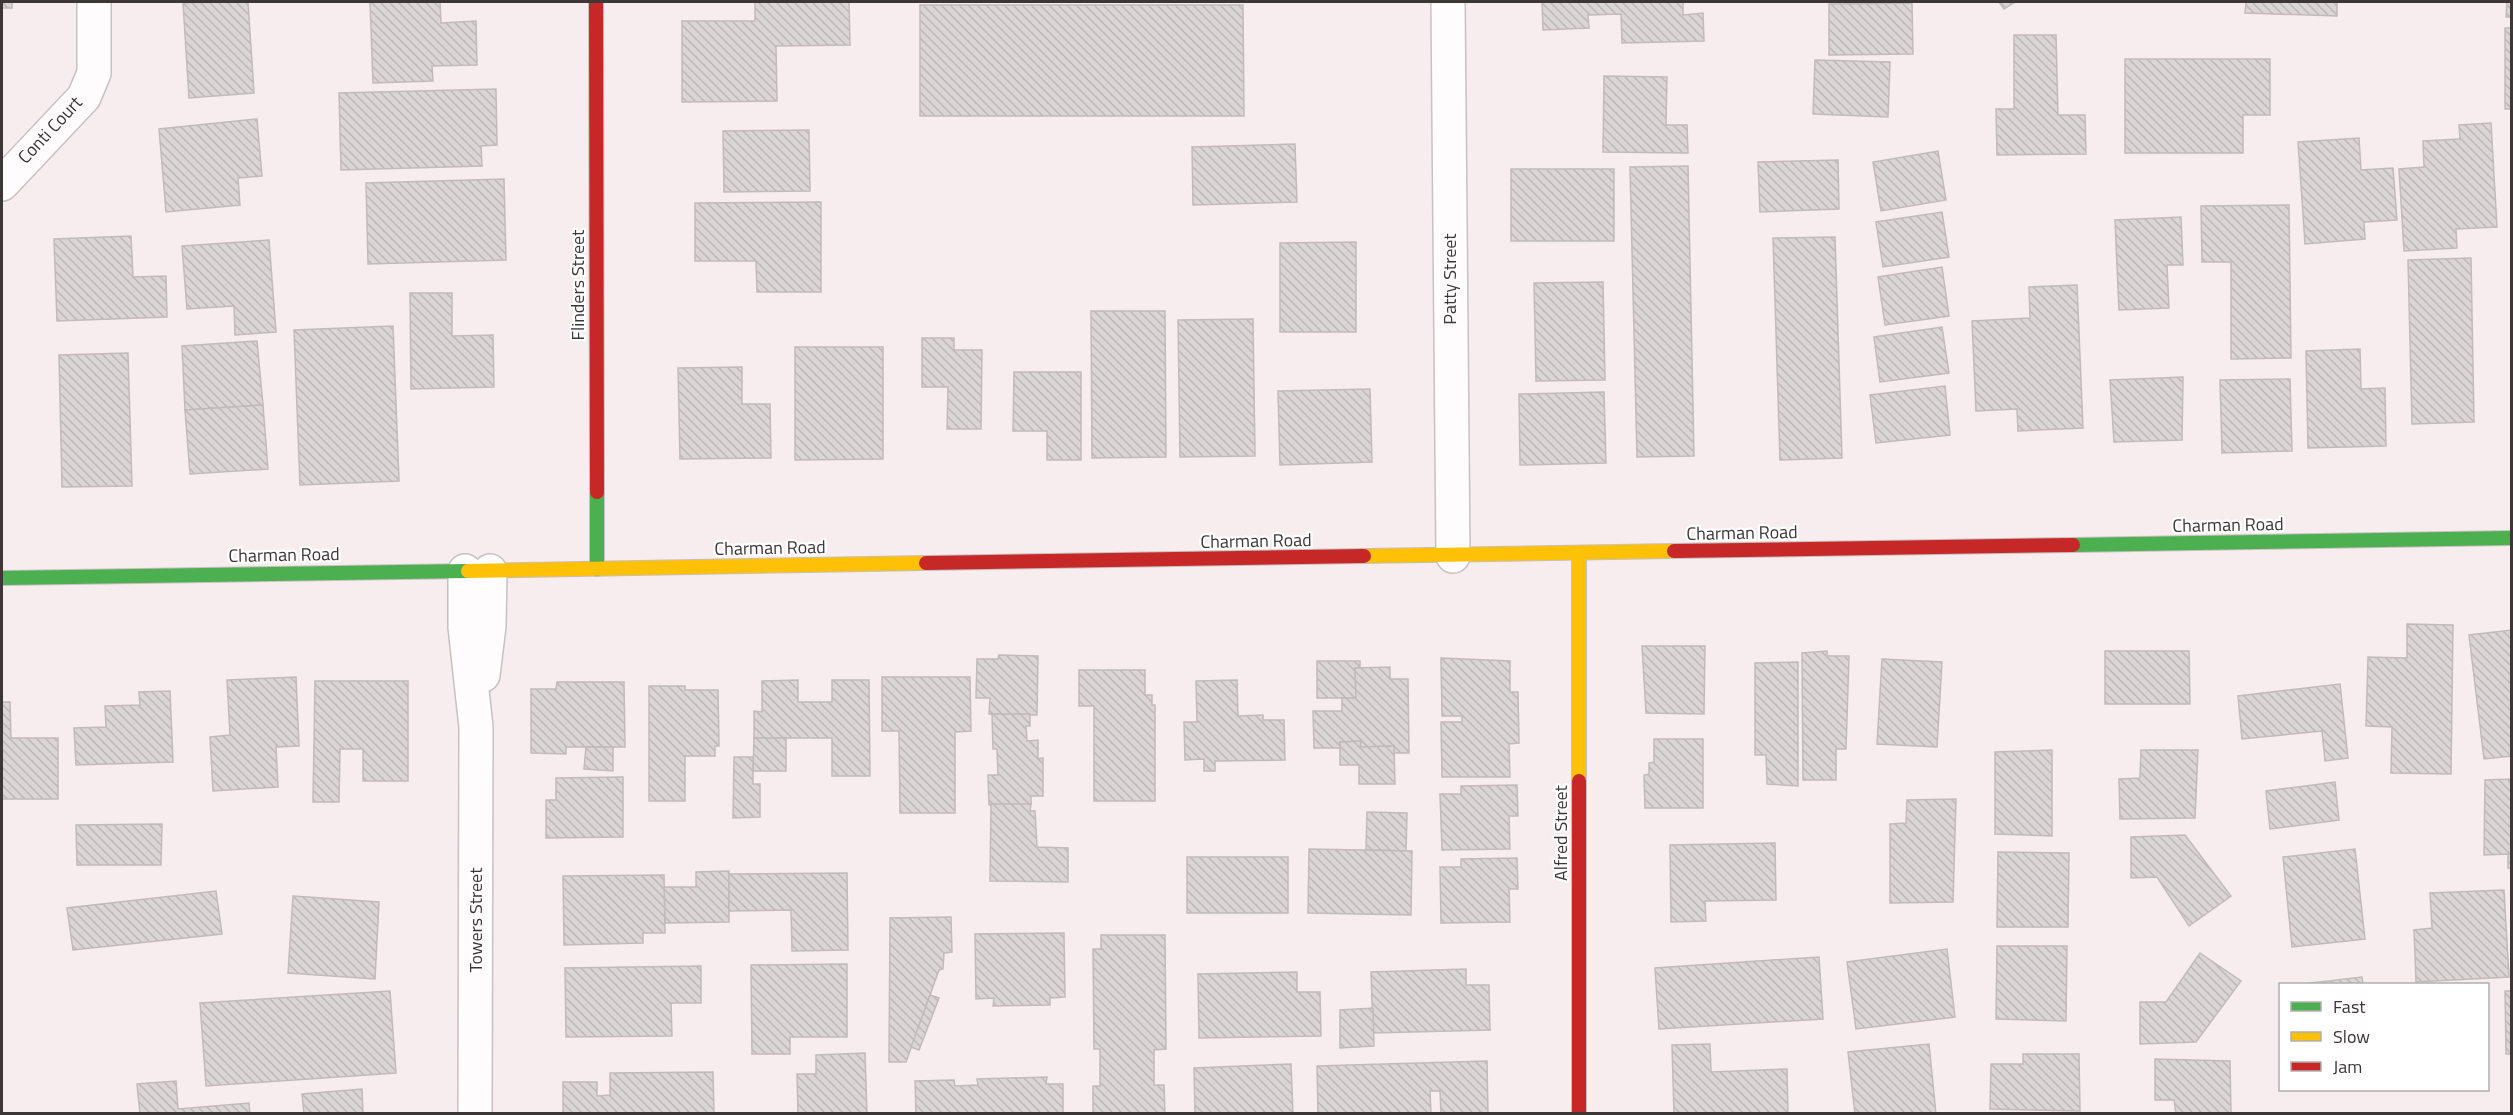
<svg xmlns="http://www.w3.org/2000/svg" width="2513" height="1115" viewBox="0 0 2513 1115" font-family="'Titillium Web',sans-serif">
  <defs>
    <pattern id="building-back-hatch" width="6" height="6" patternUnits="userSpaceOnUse" patternTransform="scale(1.5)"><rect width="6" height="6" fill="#dcd5d6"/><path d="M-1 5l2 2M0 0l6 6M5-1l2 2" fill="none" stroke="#beb7b8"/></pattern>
  </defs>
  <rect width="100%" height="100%" fill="#f7edef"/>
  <g fill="url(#building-back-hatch)" stroke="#c2babb" stroke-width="1.5">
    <rect x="2" y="2" width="10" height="6"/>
    <path d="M 210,2 L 248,2 L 254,93 L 189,98 L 183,3 Z"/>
    <path d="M 370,2 L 440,2 L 441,23 L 476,21 L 477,65 L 432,66 L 433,81 L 373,83 Z"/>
    <path d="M 755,2 L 849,2 L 850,45 L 776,46 L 777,101 L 682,102 L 682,21 L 755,21 Z"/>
    <path d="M 1542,2 L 1683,2 L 1683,15 L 1703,13 L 1704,41 L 1622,43 L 1621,14 L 1588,15 L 1589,28 L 1543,30 Z"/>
    <path d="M 1999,2 L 2015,2 L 2004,9 Z"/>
    <path d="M 2246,2 L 2337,2 L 2337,16 L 2245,13 Z"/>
    <path d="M 2507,2 L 2512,2 L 2512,17 L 2506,17 Z"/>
    <path d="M 1912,3 L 1913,54 L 1829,55 L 1829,4 Z"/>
    <path d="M 920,5 L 1243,5 L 1244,116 L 920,116 Z"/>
    <rect x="2505" y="28" width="7" height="81"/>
    <path d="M 2014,35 L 2056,35 L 2058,115 L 2085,115 L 2086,154 L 1997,155 L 1996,109 L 2014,109 Z"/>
    <path d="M 2125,59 L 2270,59 L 2270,115 L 2243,115 L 2243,153 L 2125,153 Z"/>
    <path d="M 1815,60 L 1890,62 L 1888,117 L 1813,114 Z"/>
    <path d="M 1604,76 L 1667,77 L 1666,125 L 1687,125 L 1688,153 L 1603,152 Z"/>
    <path d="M 496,89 L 497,145 L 481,146 L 482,166 L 341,170 L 339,93 Z"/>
    <path d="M 257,119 L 262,176 L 238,178 L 240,205 L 166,212 L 159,129 Z"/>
    <path d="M 2491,123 L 2497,227 L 2456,229 L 2457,248 L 2404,251 L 2399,169 L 2424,167 L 2423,141 L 2460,139 L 2459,125 Z"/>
    <path d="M 809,130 L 810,191 L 724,192 L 723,131 Z"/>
    <path d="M 2359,138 L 2361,170 L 2393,168 L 2397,220 L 2364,222 L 2365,239 L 2305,244 L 2298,142 Z"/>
    <path d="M 1295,144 L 1297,202 L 1193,205 L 1192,147 Z"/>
    <path d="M 1938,151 L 1946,200 L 1881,211 L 1873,162 Z"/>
    <path d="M 1838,160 L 1839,209 L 1760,212 L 1758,162 Z"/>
    <path d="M 1688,166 L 1694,456 L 1637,457 L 1630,167 Z"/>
    <rect x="1511" y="169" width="103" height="72"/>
    <path d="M 504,179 L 506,260 L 368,264 L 366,183 Z"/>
    <path d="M 821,202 L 821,292 L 757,292 L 756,261 L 695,261 L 695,203 Z"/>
    <path d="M 2289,205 L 2291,358 L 2231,359 L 2231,262 L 2202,262 L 2201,206 Z"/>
    <path d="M 1942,212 L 1949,257 L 1883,267 L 1876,222 Z"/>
    <path d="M 2181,217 L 2183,265 L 2167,265 L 2169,308 L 2119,310 L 2115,220 Z"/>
    <path d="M 131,236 L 133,277 L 166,276 L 167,317 L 57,321 L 54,239 Z"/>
    <path d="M 1835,237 L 1842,458 L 1780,460 L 1773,238 Z"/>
    <path d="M 269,240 L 276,332 L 235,335 L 234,306 L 187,309 L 182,246 Z"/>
    <path d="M 1356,242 L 1356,332 L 1280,332 L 1280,243 Z"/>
    <path d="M 2471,258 L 2474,422 L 2412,424 L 2408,260 Z"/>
    <path d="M 1942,267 L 1949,316 L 1885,325 L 1878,277 Z"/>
    <path d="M 1603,282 L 1605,380 L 1536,381 L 1534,283 Z"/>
    <path d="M 2077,285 L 2083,428 L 2018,431 L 2017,409 L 1976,411 L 1972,321 L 2030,318 L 2029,287 Z"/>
    <path d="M 410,293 L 452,293 L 452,336 L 493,335 L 494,387 L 411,389 Z"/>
    <path d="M 1091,311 L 1165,311 L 1166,457 L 1092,458 Z"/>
    <path d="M 1253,319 L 1255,456 L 1180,457 L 1178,320 Z"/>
    <path d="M 393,326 L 399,481 L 300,485 L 294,330 Z"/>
    <path d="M 1942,327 L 1949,373 L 1880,382 L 1874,337 Z"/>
    <path d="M 922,338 L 954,338 L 954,350 L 982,350 L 981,429 L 947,429 L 948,387 L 922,387 Z"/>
    <path d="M 257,341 L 263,405 L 185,410 L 182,346 Z"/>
    <path d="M 795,347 L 883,347 L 883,459 L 795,460 Z"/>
    <path d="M 2360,349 L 2361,389 L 2385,388 L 2386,446 L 2308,448 L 2306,351 Z"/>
    <path d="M 128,353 L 132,486 L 62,487 L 59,355 Z"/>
    <path d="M 742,367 L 742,404 L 770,404 L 771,458 L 680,459 L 678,368 Z"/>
    <path d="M 1014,372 L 1081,372 L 1081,460 L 1047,460 L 1047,431 L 1013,431 Z"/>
    <path d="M 2183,377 L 2182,440 L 2114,442 L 2110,380 Z"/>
    <path d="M 2290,379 L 2292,451 L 2222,453 L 2220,380 Z"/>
    <path d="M 1945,386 L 1950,435 L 1876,443 L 1870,395 Z"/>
    <path d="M 1370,389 L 1372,462 L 1280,465 L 1278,391 Z"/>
    <path d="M 1604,392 L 1606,463 L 1520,465 L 1519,394 Z"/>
    <path d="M 263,405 L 268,469 L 190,474 L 185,410 Z"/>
    <path d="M 2407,624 L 2453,625 L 2451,774 L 2391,773 L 2392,727 L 2366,726 L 2368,657 L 2407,658 Z"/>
    <path d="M 2512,630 L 2512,756 L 2484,759 L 2469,635 Z"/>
    <path d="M 1642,646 L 1705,646 L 1704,714 L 1646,713 Z"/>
    <path d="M 1827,651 L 1827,656 L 1849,656 L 1846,749 L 1836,749 L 1836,780 L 1803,780 L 1802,653 Z"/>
    <path d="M 2105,651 L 2189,651 L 2190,704 L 2105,704 Z"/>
    <path d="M 999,655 L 1038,656 L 1037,715 L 989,714 L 990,698 L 976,698 L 977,659 L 998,659 Z"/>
    <path d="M 1441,658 L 1510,661 L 1510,692 L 1518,692 L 1519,743 L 1509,744 L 1510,777 L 1442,777 L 1441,722 L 1462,722 L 1462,716 L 1442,716 Z"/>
    <path d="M 1882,659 L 1942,662 L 1937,747 L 1877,744 Z"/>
    <path d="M 1317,661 L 1360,661 L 1360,667 L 1355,668 L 1356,698 L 1317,698 Z"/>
    <path d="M 1798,662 L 1798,786 L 1767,784 L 1766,755 L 1755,755 L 1755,663 Z"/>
    <path d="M 1390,667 L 1390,679 L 1408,679 L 1409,753 L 1394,753 L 1394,746 L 1360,747 L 1361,741 L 1340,742 L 1340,748 L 1314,748 L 1313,711 L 1342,711 L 1342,698 L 1356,698 L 1355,668 Z"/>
    <path d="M 1079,670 L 1145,670 L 1145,695 L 1152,695 L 1152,705 L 1155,705 L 1155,801 L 1094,801 L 1094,706 L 1079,706 Z"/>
    <path d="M 296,677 L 299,746 L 276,747 L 278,787 L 213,791 L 210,737 L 230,735 L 227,680 Z"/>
    <path d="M 882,677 L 970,677 L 971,731 L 955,732 L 955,813 L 900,813 L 899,731 L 882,731 Z"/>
    <path d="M 798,680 L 798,702 L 832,702 L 832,680 L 869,680 L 870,776 L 832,776 L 832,738 L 754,738 L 754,711 L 762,712 L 762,681 Z"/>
    <path d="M 1237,680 L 1238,716 L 1263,715 L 1263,720 L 1284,720 L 1285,760 L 1215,761 L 1215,771 L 1204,771 L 1204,759 L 1185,760 L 1184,722 L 1197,722 L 1196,681 Z"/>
    <path d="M 315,681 L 408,681 L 408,781 L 363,781 L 363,749 L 340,749 L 339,802 L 313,802 Z"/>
    <path d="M 557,682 L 624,682 L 625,747 L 566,747 L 566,754 L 531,753 L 531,689 L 556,689 Z"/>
    <path d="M 2340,684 L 2348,758 L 2325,761 L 2322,731 L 2242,739 L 2238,696 Z"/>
    <path d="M 649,686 L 685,686 L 685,690 L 718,690 L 719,746 L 715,746 L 715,756 L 685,756 L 685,801 L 649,801 Z"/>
    <path d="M 170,691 L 173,762 L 76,765 L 74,728 L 106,727 L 105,706 L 140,705 L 139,692 Z"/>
    <path d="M 2,702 L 10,702 L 11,738 L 58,738 L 58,799 L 2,799 Z"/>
    <path d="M 992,714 L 1030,714 L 1030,726 L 1026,726 L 1027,741 L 1038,740 L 1038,759 L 1043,758 L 1043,796 L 1031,796 L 1031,804 L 989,805 L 988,775 L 998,775 L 997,749 L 993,749 Z"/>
    <path d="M 754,738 L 786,738 L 786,771 L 753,771 Z"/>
    <path d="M 1654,739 L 1703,739 L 1703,808 L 1645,808 L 1644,775 L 1649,774 L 1649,763 L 1654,762 Z"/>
    <path d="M 1361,741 L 1360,747 L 1394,746 L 1395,784 L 1359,784 L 1359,765 L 1340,765 L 1340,742 Z"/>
    <path d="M 586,747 L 613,747 L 613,771 L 584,769 Z"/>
    <path d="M 2052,750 L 2052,836 L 1995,834 L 1995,752 Z"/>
    <path d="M 2141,750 L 2198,750 L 2195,818 L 2120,819 L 2119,779 L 2140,778 Z"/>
    <path d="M 734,757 L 753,757 L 753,784 L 760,784 L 760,817 L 733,818 Z"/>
    <path d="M 623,777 L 623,837 L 546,838 L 546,800 L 556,800 L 556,778 Z"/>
    <path d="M 2512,779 L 2512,869 L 2508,868 L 2508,854 L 2484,855 L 2485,780 Z"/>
    <path d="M 2335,782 L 2339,820 L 2270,829 L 2266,791 Z"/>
    <path d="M 1517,785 L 1518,816 L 1509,816 L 1510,849 L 1442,850 L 1440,794 L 1461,794 L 1461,786 Z"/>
    <path d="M 1956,799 L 1953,902 L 1890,903 L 1890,824 L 1906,823 L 1907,800 Z"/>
    <path d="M 991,804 L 1031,804 L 1030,811 L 1035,811 L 1037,847 L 1068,848 L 1068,882 L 990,881 Z"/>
    <path d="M 1367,812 L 1407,813 L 1406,851 L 1366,850 Z"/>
    <path d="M 162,824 L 161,865 L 77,865 L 76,825 Z"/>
    <path d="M 2185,835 L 2231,896 L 2189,926 L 2157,877 L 2131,878 L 2131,837 Z"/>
    <path d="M 1775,843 L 1776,900 L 1705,901 L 1706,921 L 1671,922 L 1670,845 Z"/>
    <path d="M 1309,849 L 1412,851 L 1411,915 L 1308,913 Z"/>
    <path d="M 2355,849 L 2365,939 L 2292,947 L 2283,857 Z"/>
    <path d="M 1998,852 L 2069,853 L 2068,927 L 1997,927 Z"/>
    <rect x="1187" y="857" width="101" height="56"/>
    <path d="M 1517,858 L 1518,889 L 1509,889 L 1510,922 L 1441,923 L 1440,867 L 1461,867 L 1461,859 Z"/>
    <path d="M 729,871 L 729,922 L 665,923 L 664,887 L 696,887 L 696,872 Z"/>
    <path d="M 847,873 L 848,950 L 792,951 L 791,910 L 729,911 L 729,874 Z"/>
    <path d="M 664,875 L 665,933 L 643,933 L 643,943 L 564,945 L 563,876 Z"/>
    <path d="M 2504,890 L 2509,977 L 2416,982 L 2414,930 L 2432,928 L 2430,893 Z"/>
    <path d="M 216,891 L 222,934 L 73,950 L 67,908 Z"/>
    <path d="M 293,896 L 379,902 L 375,979 L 288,973 Z"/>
    <path d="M 951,917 L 952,952 L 944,953 L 943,969 L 939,970 L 906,1062 L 889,1062 L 890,918 Z"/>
    <path d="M 1064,933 L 1065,997 L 1050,998 L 1050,1005 L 993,1006 L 994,998 L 976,999 L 975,934 Z"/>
    <path d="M 1101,935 L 1165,935 L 1166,1049 L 1154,1050 L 1154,1085 L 1164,1085 L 1165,1114 L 1093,1114 L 1093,1086 L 1100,1086 L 1100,1049 L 1094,1049 L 1093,949 L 1101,949 Z"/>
    <path d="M 1997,946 L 2067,946 L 2066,1021 L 1996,1019 Z"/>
    <path d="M 1947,949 L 1955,1017 L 1856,1029 L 1847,962 Z"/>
    <path d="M 2200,953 L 2241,981 L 2196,1042 L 2140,1044 L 2140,1002 L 2166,1002 Z"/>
    <path d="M 1819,957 L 1823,1019 L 1659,1029 L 1655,968 Z"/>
    <path d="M 847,964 L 847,1037 L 790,1037 L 790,1054 L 752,1054 L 751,965 Z"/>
    <path d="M 701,966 L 701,1003 L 671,1003 L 672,1036 L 566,1037 L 565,968 Z"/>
    <path d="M 1466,969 L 1466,985 L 1489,985 L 1490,1030 L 1373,1033 L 1371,972 Z"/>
    <path d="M 1297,972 L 1297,992 L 1320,992 L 1321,1036 L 1199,1038 L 1198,974 Z"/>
    <path d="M 2362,977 L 2363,984 L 2302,984 Z"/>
    <path d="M 390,991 L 396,1073 L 206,1086 L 200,1003 Z"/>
    <path d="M 2505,991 L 2512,991 L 2512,1054 L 2506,1054 Z"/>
    <path d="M 930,995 L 939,998 L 919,1050 L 911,1047 Z"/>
    <path d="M 1373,1008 L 1374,1046 L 1340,1048 L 1340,1010 Z"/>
    <path d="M 1710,1044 L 1711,1072 L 1787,1069 L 1788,1114 L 1674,1114 L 1672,1045 Z"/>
    <path d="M 1929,1044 L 1936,1114 L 1855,1114 L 1848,1052 Z"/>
    <path d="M 865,1053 L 867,1114 L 798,1114 L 797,1074 L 816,1074 L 816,1055 Z"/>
    <path d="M 2023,1054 L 2079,1054 L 2080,1111 L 1990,1109 L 1991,1064 L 2023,1064 Z"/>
    <path d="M 2155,1059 L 2230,1061 L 2231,1114 L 2176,1114 L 2174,1100 L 2155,1100 Z"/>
    <path d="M 1487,1061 L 1488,1114 L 1441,1114 L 1440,1091 L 1430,1091 L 1431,1114 L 1318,1114 L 1317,1066 Z"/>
    <path d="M 1291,1064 L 1293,1114 L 1195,1114 L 1194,1068 Z"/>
    <path d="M 713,1072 L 714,1114 L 563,1114 L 563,1082 L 597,1082 L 597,1096 L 610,1095 L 610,1073 Z"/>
    <path d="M 1047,1077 L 1046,1084 L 1063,1084 L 1063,1114 L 916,1114 L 915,1081 L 954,1080 L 955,1086 L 978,1085 L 977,1079 Z"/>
    <path d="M 176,1081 L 178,1109 L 249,1103 L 250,1114 L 140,1114 L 137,1084 Z"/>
    <path d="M 362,1089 L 363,1114 L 304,1114 L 302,1094 Z"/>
  </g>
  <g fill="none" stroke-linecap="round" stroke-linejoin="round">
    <g stroke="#c8c0c1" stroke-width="36">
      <g id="street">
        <path d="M 1448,2 L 1453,556"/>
        <path d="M 2,184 L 84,97 L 94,73 L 94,2"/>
        <path d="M 465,571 L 465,627 L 476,727 L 475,1114"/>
        <path d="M 483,675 L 489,626 L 490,571"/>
      </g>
    </g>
    <g stroke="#c8c0c1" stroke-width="16">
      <g id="fast">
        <path d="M 597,492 L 597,569"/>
        <path d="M 2073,545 L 2512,538"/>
        <path d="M 2,578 L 468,571"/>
      </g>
    </g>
    <g stroke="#c8c0c1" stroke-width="16">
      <g id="slow">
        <path d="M 1579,553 L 1579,781"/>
        <path d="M 1364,556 L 1674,551"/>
        <path d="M 468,571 L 926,563"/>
      </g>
    </g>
    <g stroke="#c8c0c1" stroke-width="16">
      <g id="jam">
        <path d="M 596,2 L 597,492"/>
        <path d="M 1674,551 L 2073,545"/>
        <path d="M 926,563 L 1364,556"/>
        <path d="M 1579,781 L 1579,1114"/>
      </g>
    </g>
    <use href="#street" stroke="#fefcfd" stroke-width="33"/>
    <use href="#fast" stroke="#4caf50" stroke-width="14"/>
    <use href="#slow" stroke="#ffc107" stroke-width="14"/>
    <use href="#jam" stroke="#c62828" stroke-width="14"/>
  </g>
  <g text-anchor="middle" stroke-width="4.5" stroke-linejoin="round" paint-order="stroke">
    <g font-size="18" fill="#3d3637" stroke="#fff">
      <text transform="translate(50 130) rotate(-47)" y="6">Conti Court</text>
      <text transform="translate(1450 279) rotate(-90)" y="6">Patty Street</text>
      <text transform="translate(578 285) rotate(-90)" y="6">Flinders Street</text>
      <text transform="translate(2228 525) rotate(-1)" y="6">Charman Road</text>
      <text transform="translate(1742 533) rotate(-1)" y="6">Charman Road</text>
      <text transform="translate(1256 541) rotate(-1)" y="6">Charman Road</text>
      <text transform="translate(770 548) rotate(-1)" y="6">Charman Road</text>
      <text transform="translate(284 555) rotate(-1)" y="6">Charman Road</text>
      <text transform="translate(1561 833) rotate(-90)" y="6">Alfred Street</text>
      <text transform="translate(476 920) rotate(-90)" y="6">Towers Street</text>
    </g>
  </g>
  <rect width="2513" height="1115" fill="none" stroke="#3d3637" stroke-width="6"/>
  <rect x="2279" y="983" width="210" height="108" fill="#ffffff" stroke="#b1afaf" stroke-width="1.5"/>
  <rect x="2291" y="1002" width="30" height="9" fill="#4caf50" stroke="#b1afaf" stroke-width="1.5"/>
  <text x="2333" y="1013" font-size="18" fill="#3d3637">Fast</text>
  <rect x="2291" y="1032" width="30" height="9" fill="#ffc107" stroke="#b1afaf" stroke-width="1.5"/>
  <text x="2333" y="1043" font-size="18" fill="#3d3637">Slow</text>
  <rect x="2291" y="1062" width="30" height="9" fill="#c62828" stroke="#b1afaf" stroke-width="1.5"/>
  <text x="2333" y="1073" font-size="18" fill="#3d3637">Jam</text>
</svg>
